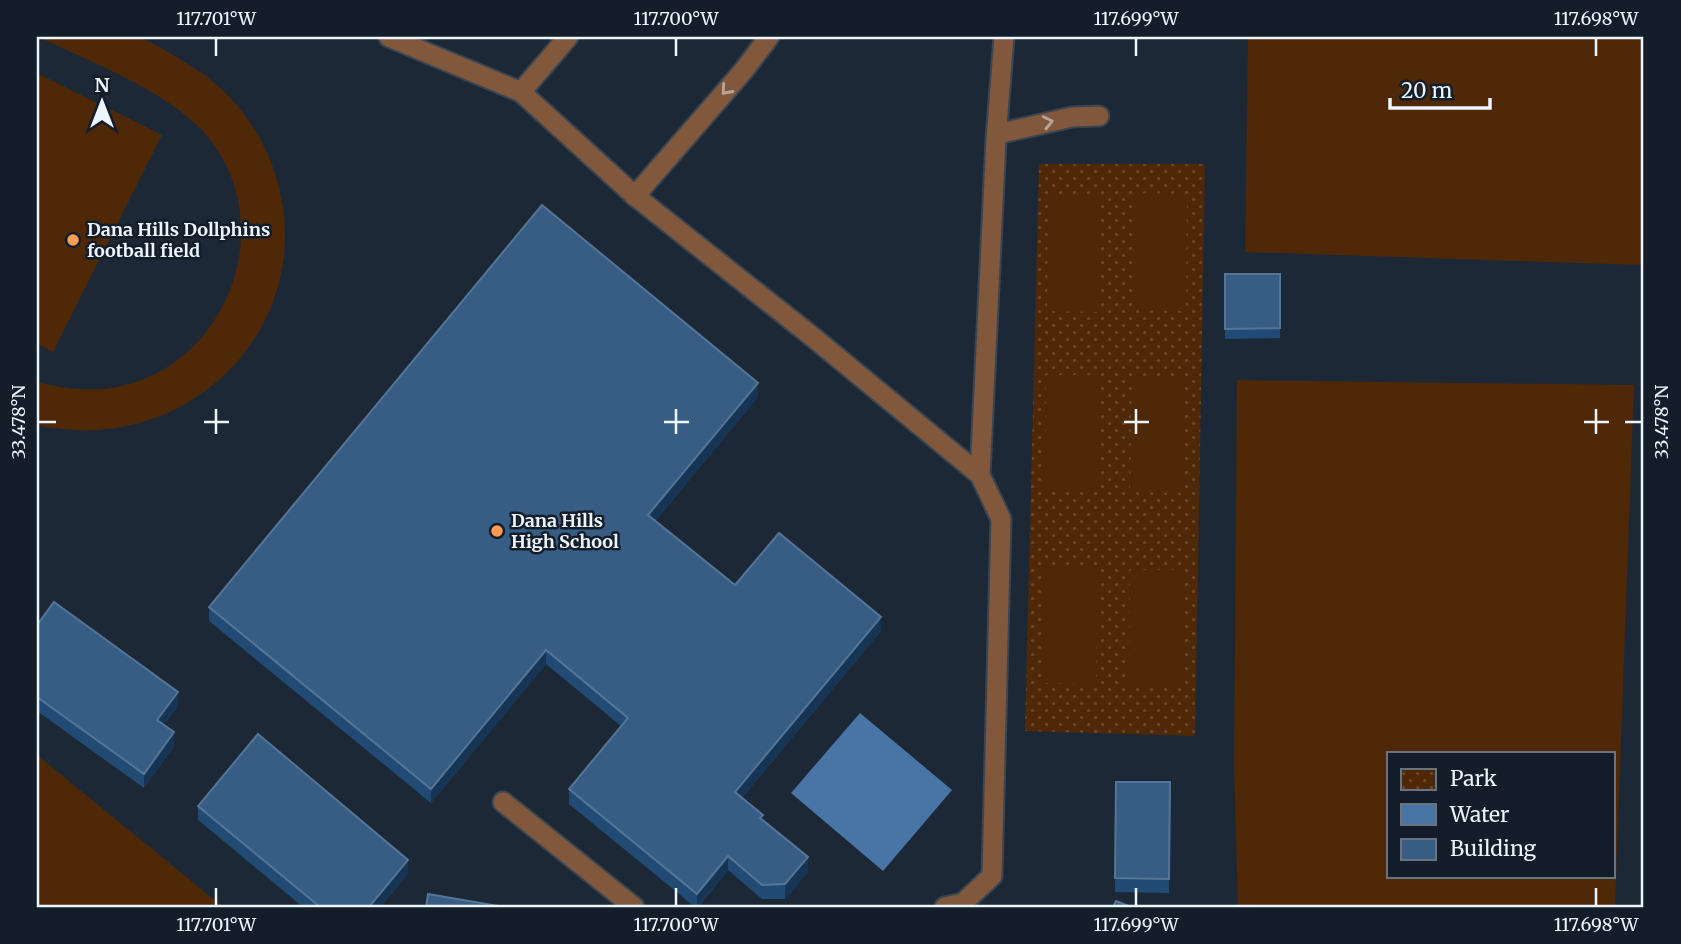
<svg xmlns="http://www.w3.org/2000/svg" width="1681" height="944" viewBox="0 0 1681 944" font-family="Merriweather,serif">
  <defs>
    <pattern id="park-dots" width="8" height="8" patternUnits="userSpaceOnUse" patternTransform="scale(1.75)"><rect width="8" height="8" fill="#4f2808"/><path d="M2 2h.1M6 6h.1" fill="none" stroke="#69482d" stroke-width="1.8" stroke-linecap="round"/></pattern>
  </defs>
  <rect width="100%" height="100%" fill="#1c2835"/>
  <path fill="url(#park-dots)" d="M 1039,164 L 1205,164 L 1195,736 L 1025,731 Z"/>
  <g fill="#4f2808" fill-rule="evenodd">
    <path d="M 39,37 C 62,37 85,37 108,37 C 116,37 127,35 135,37 C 151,40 176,57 191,66 C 226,87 253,120 269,157 C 333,311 196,461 37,425 L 37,382 C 61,388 86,392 111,388 C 224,371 280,231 211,141 C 176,94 92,63 39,37 Z"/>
    <path d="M 1248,37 L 1642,37 L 1644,42 L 1644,188 L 1642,265 L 1245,252 Z"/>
    <path d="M 37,73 L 162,135 L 53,352 L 37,344 Z"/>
    <path d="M 1134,193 L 1187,194 L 1186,311 L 1132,310 Z"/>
    <path d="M 1048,195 L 1101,195 L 1101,312 L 1047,311 Z"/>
    <path d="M 1046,375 L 1100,375 L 1098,492 L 1045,492 Z"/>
    <path d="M 1132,376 L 1185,377 L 1184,493 L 1130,492 Z"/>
    <path d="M 1237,380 L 1634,385 L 1615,907 L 1238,907 L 1234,766 ZM 1389,753 L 1613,753 L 1613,876 L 1389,876 Z"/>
    <path d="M 1044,567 L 1098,568 L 1096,684 L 1043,683 Z"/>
    <path d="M 1130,570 L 1183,570 L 1182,687 L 1129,686 Z"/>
    <path d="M 37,755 L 223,907 L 37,907 Z"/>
  </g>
  <path fill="#4975a6" d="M 860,713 L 952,790 L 883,871 L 791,793 Z"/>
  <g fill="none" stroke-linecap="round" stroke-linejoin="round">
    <g stroke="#394551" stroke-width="23">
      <g id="lane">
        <path d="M 389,37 L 521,92 L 568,37"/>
        <path d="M 521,92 L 635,196 L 814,338 L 980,475 L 1001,519 L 992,876 L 963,903 L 945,907"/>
        <path d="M 997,134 L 1072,117 L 1099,116"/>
        <path d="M 635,196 L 744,70 L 769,37"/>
        <path d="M 980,475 L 996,139 L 1004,37"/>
        <path d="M 503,802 L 634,907"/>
      </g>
    </g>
    <use href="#lane" stroke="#81583c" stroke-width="19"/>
  </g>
  <g fill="#214b75">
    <path d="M 1225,274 L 1280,274 L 1280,338 L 1225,339 Z"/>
    <path d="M 758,397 L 655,521 L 735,585 L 881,631 L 742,798 L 763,820 L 808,872 L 785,899 L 762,899 L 728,870 L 698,907 L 695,907 L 569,804 L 569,789 L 621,726 L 546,664 L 431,803 L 209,621 L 209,607 Z"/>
    <path d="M 37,625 L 178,706 L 164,725 L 174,746 L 144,788 L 37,711 Z"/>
    <path d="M 1116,782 L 1170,782 L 1169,893 L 1115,892 Z"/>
    <path d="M 198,806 L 408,874 L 380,907 L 303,907 L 198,820 Z"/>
  </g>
  <g fill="#163555">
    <path d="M 758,383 L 758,397 L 648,529 L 648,515 Z"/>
    <path d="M 881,617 L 881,631 L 735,806 L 735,792 Z"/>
    <path d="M 546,650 L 546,664 L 431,803 L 431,789 Z"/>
    <path d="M 178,692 L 178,706 L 157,734 L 157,720 Z"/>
    <path d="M 174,732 L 174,746 L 144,788 L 144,774 Z"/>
    <path d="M 728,856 L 728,870 L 697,907 L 697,894 Z"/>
    <path d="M 808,857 L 808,872 L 785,899 L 785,884 Z"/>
    <path d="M 408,860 L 408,874 L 380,907 L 369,907 Z"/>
  </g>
  <g fill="#375d84" stroke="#547597" stroke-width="2">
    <path d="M 542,205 L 758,383 L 648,515 L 735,585 L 779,533 L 881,617 L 735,792 L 763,815 L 760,818 L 808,857 L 785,884 L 762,885 L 728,856 L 697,894 L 569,789 L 628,718 L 546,650 L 431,789 L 209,607 Z"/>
    <path d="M 1225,274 L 1280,274 L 1280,328 L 1225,329 Z"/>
    <path d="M 54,602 L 178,692 L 157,720 L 174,732 L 144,774 L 37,697 L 37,625 Z"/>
    <path d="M 258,734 L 408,860 L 369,907 L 320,907 L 198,806 Z"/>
    <path d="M 1116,782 L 1170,782 L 1169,879 L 1115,878 Z"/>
    <path d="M 428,894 L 504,907 L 426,907 Z"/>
    <path d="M 1116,901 L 1131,907 L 1113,907 Z"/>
  </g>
  <defs><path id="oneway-chevron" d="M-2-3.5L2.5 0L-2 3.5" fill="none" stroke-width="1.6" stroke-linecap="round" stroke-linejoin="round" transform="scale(1.75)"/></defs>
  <g stroke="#b7a69d">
    <use href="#oneway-chevron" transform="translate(726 90) rotate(132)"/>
    <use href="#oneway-chevron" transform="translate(1048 122) rotate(-13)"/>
  </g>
  <path fill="none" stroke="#edf5fe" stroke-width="2.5" d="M 216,38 L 216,56M 676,38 L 676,56M 1136,38 L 1136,56M 1596,38 L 1596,56M 216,409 L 216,434M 676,409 L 676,434M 1136,409 L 1136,434M 1596,409 L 1596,434M 38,422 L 56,422M 204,422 L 229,422M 664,422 L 689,422M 1124,422 L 1149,422M 1584,422 L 1609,422M 1625,422 L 1642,422M 216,888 L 216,906M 676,888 L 676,906M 1136,888 L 1136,906M 1596,888 L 1596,906"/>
  <g fill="#fd9c55" stroke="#131e2a" stroke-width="2.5">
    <circle cx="73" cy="240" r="7"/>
    <circle cx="497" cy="531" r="7"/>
  </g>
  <g text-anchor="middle" stroke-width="5" stroke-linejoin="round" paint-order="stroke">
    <g font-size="18" font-weight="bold" fill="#edf5fe" stroke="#131e2a" text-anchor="start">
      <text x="87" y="236">Dana Hills Dollphins<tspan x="87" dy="21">football field</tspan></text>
      <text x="511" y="527">Dana Hills<tspan x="511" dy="21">High School</tspan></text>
    </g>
  </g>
  <rect width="1681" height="944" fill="none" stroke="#131e2a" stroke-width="77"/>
  <rect x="1387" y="752" width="228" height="126" fill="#131e2a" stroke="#6a747f" stroke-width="2"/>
  <rect x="1401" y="769" width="35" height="21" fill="url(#park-dots)" stroke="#6a747f" stroke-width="2"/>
  <text x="1450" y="786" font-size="21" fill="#edf5fe">Park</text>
  <rect x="1401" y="804" width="35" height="21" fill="#4975a6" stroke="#6a747f" stroke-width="2"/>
  <text x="1450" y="822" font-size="21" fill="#edf5fe">Water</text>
  <rect x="1401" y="839" width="35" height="21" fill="#375d84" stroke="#6a747f" stroke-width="2"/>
  <text x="1450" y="856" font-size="21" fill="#edf5fe">Building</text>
  <g transform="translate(102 102)" stroke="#131e2a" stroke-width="5" paint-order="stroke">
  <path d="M0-5L12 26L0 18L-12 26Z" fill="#edf5fe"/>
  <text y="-10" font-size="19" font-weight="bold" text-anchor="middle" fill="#edf5fe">N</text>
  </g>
  <path d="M1390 98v10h100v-10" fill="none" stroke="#edf5fe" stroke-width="3.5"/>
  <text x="1401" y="98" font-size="21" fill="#edf5fe" stroke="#131e2a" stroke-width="5" paint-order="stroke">20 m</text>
  <rect x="38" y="38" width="1604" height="868" fill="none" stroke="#edf5fe" stroke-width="2.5"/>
  <g font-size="18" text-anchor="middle" fill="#edf5fe">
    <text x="216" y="25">117.701°W</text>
    <text x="676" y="25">117.700°W</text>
    <text x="1136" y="25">117.699°W</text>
    <text x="1596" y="25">117.698°W</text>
    <text transform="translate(19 422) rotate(-90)" y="6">33.478°N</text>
    <text transform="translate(1662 422) rotate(-90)" y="6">33.478°N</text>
    <text x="216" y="931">117.701°W</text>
    <text x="676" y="931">117.700°W</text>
    <text x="1136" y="931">117.699°W</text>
    <text x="1596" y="931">117.698°W</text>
  </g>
</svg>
